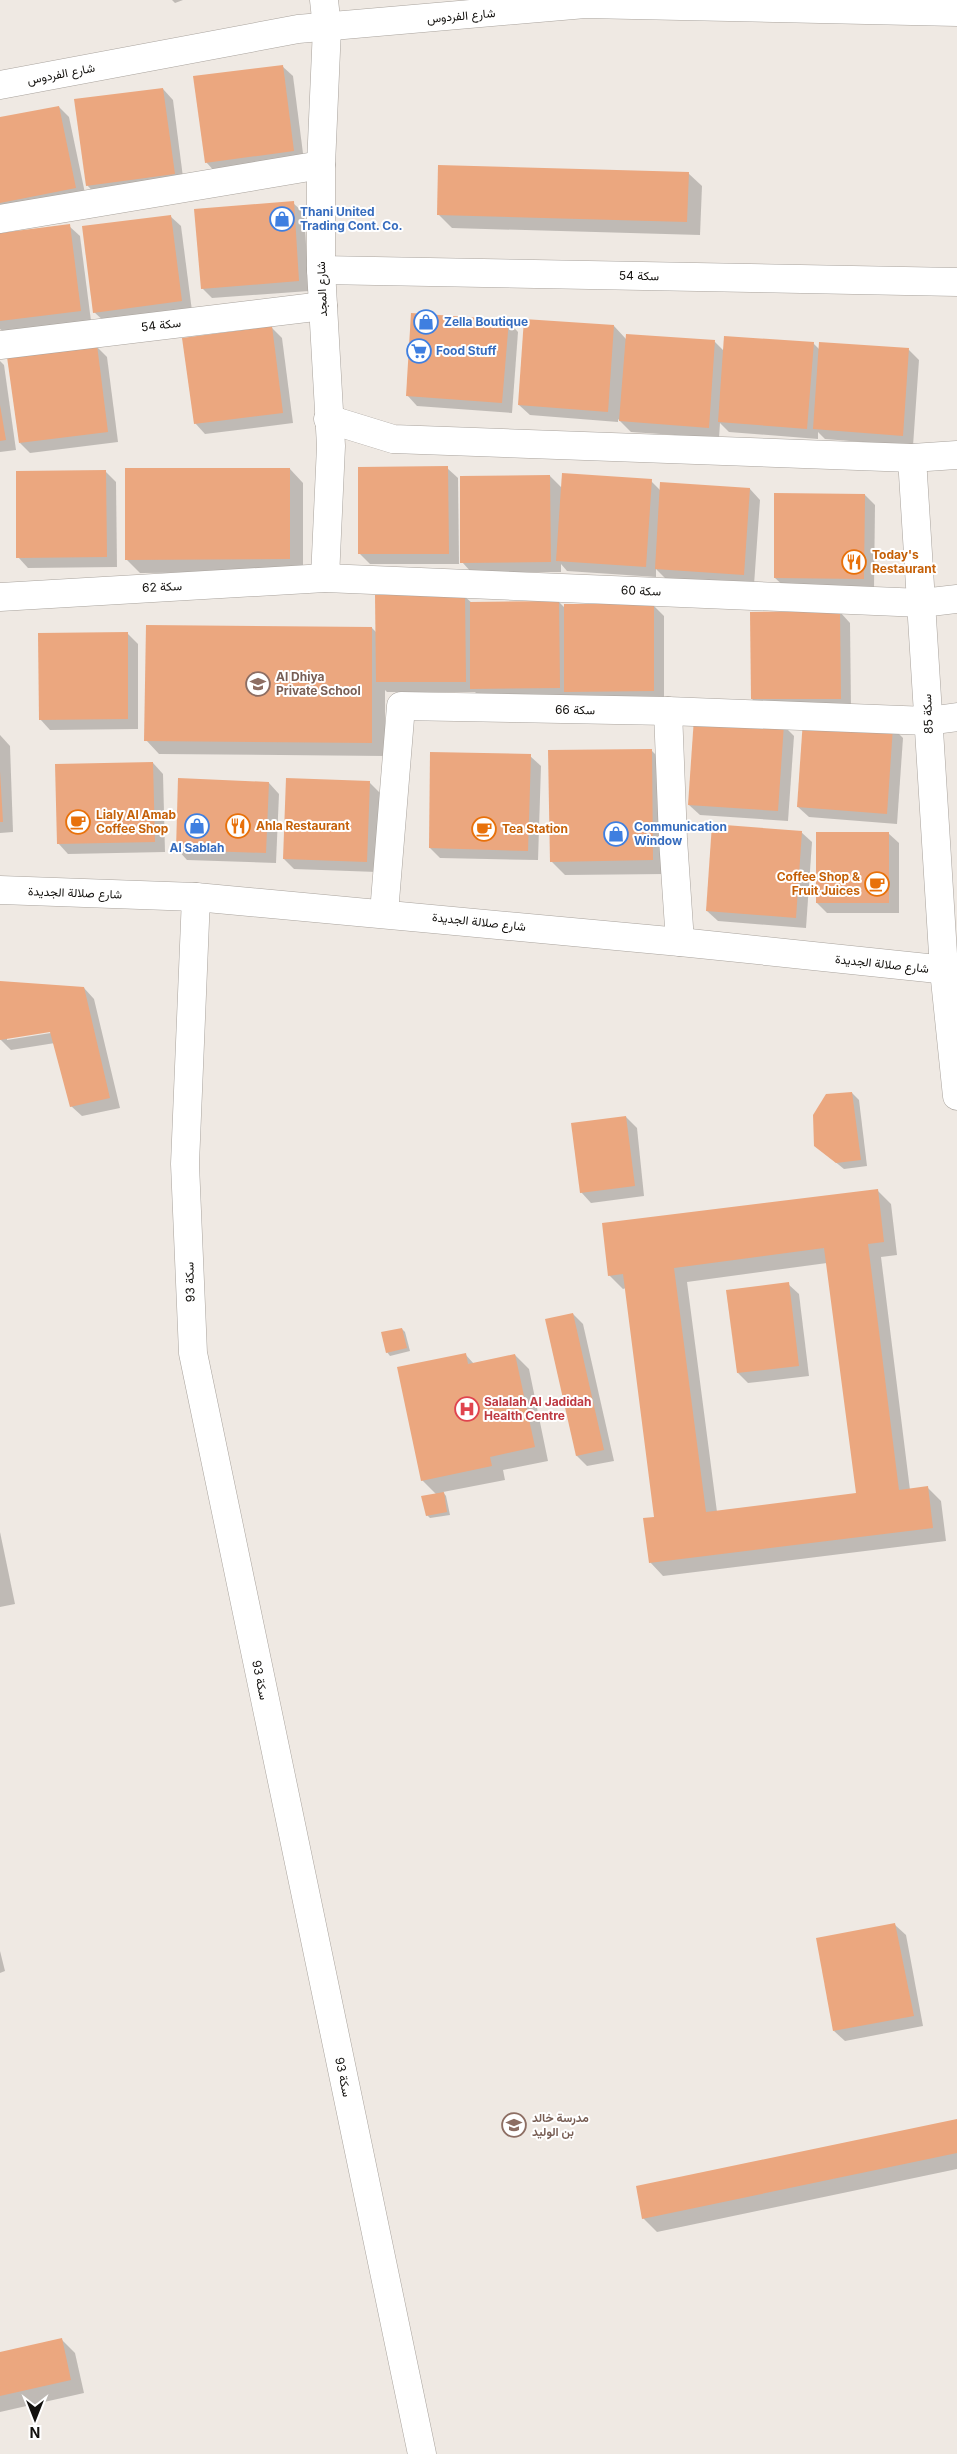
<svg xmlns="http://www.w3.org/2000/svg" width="957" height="2454" viewBox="0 0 957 2454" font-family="Inter,Vazirmatn,sans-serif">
  <rect width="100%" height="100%" fill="#efe9e3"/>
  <g fill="#0003" fill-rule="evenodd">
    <path d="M 172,0 L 183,0 L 175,3 Z"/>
    <path d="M 282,66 L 293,76 L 304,161 L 216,173 L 206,162 Z"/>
    <path d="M 163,89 L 173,100 L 184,185 L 97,196 L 87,185 Z"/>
    <path d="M 59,107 L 69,117 L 86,198 L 0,212 L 0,119 Z"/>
    <path d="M 688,173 L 702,186 L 700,235 L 452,228 L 438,214 Z"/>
    <path d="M 293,203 L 304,213 L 309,291 L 212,298 L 202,288 Z"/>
    <path d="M 170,216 L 181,226 L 192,311 L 105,322 L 94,312 Z"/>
    <path d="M 69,226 L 80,236 L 91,321 L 4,332 L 0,329 L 0,235 Z"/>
    <path d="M 508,321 L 518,332 L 512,413 L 417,406 L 407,395 Z"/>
    <path d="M 614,326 L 626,339 L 715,342 L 724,351 L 813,343 L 820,350 L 909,350 L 919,360 L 913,446 L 825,439 L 818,432 L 818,439 L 729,432 L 720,423 L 719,438 L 631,432 L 618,419 L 618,422 L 530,415 L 519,405 Z"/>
    <path d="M 271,327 L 282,338 L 293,423 L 205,434 L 195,423 Z"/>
    <path d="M 96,346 L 107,357 L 118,442 L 30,453 L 20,443 Z"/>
    <path d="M 0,361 L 4,365 L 16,450 L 0,452 Z"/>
    <path d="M 447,468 L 458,478 L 459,564 L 370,564 L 360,554 Z"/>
    <path d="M 290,469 L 303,483 L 303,572 L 140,573 L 126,559 Z"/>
    <path d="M 105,471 L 116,482 L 117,567 L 28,568 L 18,557 Z"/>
    <path d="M 550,476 L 562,488 L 651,481 L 661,491 L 750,489 L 760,500 L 754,585 L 666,579 L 656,569 L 656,577 L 567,571 L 561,564 L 561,572 L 472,573 L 462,562 Z"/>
    <path d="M 865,495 L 875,505 L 874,589 L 786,588 L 775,578 Z"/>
    <path d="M 464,596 L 472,603 L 559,602 L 565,608 L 653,605 L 664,616 L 664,701 L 576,702 L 570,695 L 570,698 L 482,699 L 475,692 L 387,692 L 385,690 L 385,756 L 159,754 L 146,740 L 372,628 L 377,633 Z"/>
    <path d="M 840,612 L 850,623 L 851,709 L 762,709 L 752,699 Z"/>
    <path d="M 127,633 L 138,644 L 138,729 L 50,730 L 40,719 Z"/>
    <path d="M 783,725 L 794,736 L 788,821 L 700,815 L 689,805 Z"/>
    <path d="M 893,728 L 903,738 L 897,824 L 809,817 L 798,807 Z"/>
    <path d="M 0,735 L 10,746 L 13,832 L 0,833 Z"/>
    <path d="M 651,750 L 665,764 L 666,874 L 565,875 L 551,861 Z"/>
    <path d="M 530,756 L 541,766 L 538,860 L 440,858 L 430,848 Z"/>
    <path d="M 153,763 L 163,774 L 165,852 L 68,854 L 58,843 Z"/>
    <path d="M 369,782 L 380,793 L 377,872 L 294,869 L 284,859 Z"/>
    <path d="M 269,783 L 279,794 L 276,863 L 187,860 L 177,849 Z"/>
    <path d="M 801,832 L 812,842 L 806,928 L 718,921 L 707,911 Z"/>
    <path d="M 888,833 L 899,843 L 899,913 L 827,913 L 817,903 Z"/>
    <path d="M 0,982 L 84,988 L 94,999 L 120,1108 L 82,1116 L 71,1106 L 55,1043 L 11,1050 L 0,1039 ZM 56,1029 L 57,1032 L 7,1040 L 7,1038 Z"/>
    <path d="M 852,1093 L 859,1100 L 867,1166 L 844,1169 L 823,1152 Z"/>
    <path d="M 626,1117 L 637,1128 L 644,1196 L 591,1203 L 581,1192 Z"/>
    <path d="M 877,1190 L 891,1204 L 897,1255 L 881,1257 L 910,1490 L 927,1487 L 941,1501 L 946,1541 L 663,1576 L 650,1562 L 655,1518 L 626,1288 L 623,1289 L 609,1275 ZM 827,1263 L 858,1494 L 717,1512 L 687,1282 Z"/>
    <path d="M 788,1284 L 799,1294 L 809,1376 L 748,1383 L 738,1373 Z"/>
    <path d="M 573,1314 L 583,1324 L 614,1461 L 587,1466 L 577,1456 Z"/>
    <path d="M 402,1329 L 405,1332 L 410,1351 L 390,1356 L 387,1352 Z"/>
    <path d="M 465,1354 L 474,1364 L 515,1355 L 529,1369 L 548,1461 L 503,1470 L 505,1480 L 443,1492 L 446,1496 L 450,1515 L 430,1518 L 427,1515 L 436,1494 L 422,1480 Z"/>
    <path d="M 0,1532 L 15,1604 L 0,1607 Z"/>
    <path d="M 895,1925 L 906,1935 L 923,2026 L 845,2041 L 834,2031 Z"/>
    <path d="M 0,1951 L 5,1971 L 0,1973 Z"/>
    <path d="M 957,2121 L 957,2169 L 657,2232 L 643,2218 Z"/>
    <path d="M 61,2339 L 75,2353 L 84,2393 L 0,2412 L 0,2353 Z"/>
  </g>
  <g fill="#eba77f" fill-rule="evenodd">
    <path d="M 283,65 L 294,151 L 205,163 L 193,76 Z"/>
    <path d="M 163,88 L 175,174 L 86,186 L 74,99 Z"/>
    <path d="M 59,106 L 76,188 L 0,203 L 0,117 Z"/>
    <path d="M 438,165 L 689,172 L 687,222 L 437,215 Z"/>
    <path d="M 294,201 L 299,281 L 201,289 L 194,209 Z"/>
    <path d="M 171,215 L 182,301 L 93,313 L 82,226 Z"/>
    <path d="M 70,224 L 81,311 L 0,321 L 0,233 Z"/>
    <path d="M 411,313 L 509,320 L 502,403 L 406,396 Z"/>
    <path d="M 524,319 L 614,325 L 608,412 L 518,405 Z"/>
    <path d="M 272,326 L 283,413 L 194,424 L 182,338 Z"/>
    <path d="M 626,334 L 715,340 L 709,428 L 619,421 Z"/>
    <path d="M 724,336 L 814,342 L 807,429 L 718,422 Z"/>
    <path d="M 819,342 L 909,348 L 903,436 L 813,429 Z"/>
    <path d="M 97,345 L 108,432 L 19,443 L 7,357 Z"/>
    <path d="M 0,405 L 6,440 L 0,441 Z"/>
    <path d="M 448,466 L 449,554 L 358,554 L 358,467 Z"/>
    <path d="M 125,468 L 290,468 L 290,559 L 125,560 Z"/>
    <path d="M 106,470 L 107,557 L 16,558 L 16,471 Z"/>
    <path d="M 562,473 L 652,479 L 646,567 L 556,561 Z"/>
    <path d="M 550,475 L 551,562 L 460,563 L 460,476 Z"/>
    <path d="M 660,482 L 750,488 L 744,575 L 655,569 Z"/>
    <path d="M 774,493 L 865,494 L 864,579 L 774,578 Z"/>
    <path d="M 375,595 L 465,595 L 466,682 L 376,682 Z"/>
    <path d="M 559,601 L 560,688 L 470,689 L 470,602 Z"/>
    <path d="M 564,604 L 654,604 L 654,691 L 564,692 Z"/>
    <path d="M 840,611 L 841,699 L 751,699 L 750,612 Z"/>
    <path d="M 146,625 L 372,627 L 372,743 L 144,741 Z"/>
    <path d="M 128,632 L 128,719 L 39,720 L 38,633 Z"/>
    <path d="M 694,718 L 784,724 L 778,811 L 688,805 Z"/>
    <path d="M 803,720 L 893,727 L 887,814 L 797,807 Z"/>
    <path d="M 652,749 L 653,860 L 550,862 L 548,750 Z"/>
    <path d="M 430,752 L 531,754 L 528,851 L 429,848 Z"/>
    <path d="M 153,762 L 155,842 L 57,844 L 55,764 Z"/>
    <path d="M 0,771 L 3,822 L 0,822 Z"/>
    <path d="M 178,778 L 269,782 L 266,853 L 176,850 Z"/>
    <path d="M 286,778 L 370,781 L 367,862 L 283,859 Z"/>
    <path d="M 712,824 L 802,831 L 796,918 L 706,911 Z"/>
    <rect x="816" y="832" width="73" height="71"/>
    <path d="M 0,981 L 84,987 L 110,1098 L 70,1107 L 50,1032 L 0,1040 Z"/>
    <path d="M 852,1092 L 861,1160 L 836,1163 L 814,1146 L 813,1115 L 826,1094 Z"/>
    <path d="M 626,1116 L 635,1186 L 580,1193 L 571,1123 Z"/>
    <path d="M 878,1189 L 884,1242 L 868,1244 L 899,1490 L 928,1486 L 933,1528 L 649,1563 L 643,1518 L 654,1517 L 623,1274 L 608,1276 L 602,1223 ZM 824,1248 L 856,1493 L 706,1512 L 674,1268 Z"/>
    <path d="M 789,1282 L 799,1366 L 737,1373 L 726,1290 Z"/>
    <path d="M 573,1313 L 604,1450 L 576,1456 L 545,1319 Z"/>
    <path d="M 402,1328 L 407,1348 L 386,1353 L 381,1332 Z"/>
    <path d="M 466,1353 L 468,1364 L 515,1354 L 535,1447 L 490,1457 L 492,1466 L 421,1481 L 397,1367 Z"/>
    <path d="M 444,1492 L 447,1512 L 426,1516 L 421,1496 Z"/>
    <path d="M 895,1923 L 914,2016 L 833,2031 L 816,1938 Z"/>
    <path d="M 957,2119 L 957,2153 L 642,2219 L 636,2186 Z"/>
    <path d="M 62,2338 L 71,2380 L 0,2396 L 0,2352 Z"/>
  </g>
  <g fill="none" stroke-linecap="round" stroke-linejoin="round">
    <g stroke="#a9a39d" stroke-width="29">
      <g id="minor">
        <path d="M 324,0 L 327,28 L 321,165 L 321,270 L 331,446 L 325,578"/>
        <path d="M 0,85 L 298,29 L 585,4 L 957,12"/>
        <path d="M 0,219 L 321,165"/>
        <path d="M 321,270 L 957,282"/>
        <path d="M 0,345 L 323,306"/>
        <path d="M 328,419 L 393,439 L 912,458 L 957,455"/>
        <path d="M 912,458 L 944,970 L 957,1096"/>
        <path d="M 0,597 L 325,578 L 922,603 L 957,599"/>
        <path d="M 668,711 L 673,839 L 680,942"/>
        <path d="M 0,890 L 196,897 L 680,942 L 957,971"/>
        <path d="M 196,897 L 185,1164 L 193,1353 L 422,2454"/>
        <path d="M 384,913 L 401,706 L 668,711 L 928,721 L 957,717"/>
      </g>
    </g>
    <use href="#minor" stroke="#fff" stroke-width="28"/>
  </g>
  <defs>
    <g id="shop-ring" transform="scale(1.25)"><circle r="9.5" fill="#fff" stroke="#3f7fe0" stroke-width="1.5"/><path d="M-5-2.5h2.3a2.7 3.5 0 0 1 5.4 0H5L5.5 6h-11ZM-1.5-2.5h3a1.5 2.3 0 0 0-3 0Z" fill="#3f7fe0"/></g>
    <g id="supermarket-ring" transform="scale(1.25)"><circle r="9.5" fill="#fff" stroke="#3f7fe0" stroke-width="1.5"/><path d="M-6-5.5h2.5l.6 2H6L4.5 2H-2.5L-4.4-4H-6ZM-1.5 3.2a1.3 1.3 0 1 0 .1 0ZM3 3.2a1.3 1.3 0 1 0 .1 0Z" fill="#3f7fe0"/></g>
    <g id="restaurant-ring" transform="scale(1.25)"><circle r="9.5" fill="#fff" stroke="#e8710a" stroke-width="1.5"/><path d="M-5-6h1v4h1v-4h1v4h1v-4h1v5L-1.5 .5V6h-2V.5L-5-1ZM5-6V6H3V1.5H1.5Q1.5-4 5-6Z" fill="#e8710a"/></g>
    <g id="school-ring" transform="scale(1.25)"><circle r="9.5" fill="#fff" stroke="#8d6e63" stroke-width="1.5"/><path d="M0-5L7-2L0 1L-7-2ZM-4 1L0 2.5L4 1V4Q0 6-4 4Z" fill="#8d6e63"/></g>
    <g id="cafe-ring" transform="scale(1.25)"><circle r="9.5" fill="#fff" stroke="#e8710a" stroke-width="1.5"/><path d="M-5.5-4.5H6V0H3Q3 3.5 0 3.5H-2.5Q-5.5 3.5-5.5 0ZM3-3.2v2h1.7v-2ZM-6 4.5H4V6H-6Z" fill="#e8710a"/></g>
    <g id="hospital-ring" transform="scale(1.25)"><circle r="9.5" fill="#fff" stroke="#e0444e" stroke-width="1.5"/><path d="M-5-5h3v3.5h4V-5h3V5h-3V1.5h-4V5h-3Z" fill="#e0444e"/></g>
    <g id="university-ring" transform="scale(1.25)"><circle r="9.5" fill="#fff" stroke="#8d6e63" stroke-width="1.5"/><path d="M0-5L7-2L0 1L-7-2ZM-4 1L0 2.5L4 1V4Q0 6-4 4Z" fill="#8d6e63"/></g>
  </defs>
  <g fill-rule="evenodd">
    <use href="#shop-ring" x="282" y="219"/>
    <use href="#shop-ring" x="426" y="322"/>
    <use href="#supermarket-ring" x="419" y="351"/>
    <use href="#restaurant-ring" x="854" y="562"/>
    <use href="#school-ring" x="258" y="684"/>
    <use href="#cafe-ring" x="78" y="822"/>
    <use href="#shop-ring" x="197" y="826"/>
    <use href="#restaurant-ring" x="238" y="826"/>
    <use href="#cafe-ring" x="484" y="829"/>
    <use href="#shop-ring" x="616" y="834"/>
    <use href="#cafe-ring" x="877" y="884"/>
    <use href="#hospital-ring" x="467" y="1409"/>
    <use href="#university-ring" x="514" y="2125"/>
  </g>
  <g text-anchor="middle" stroke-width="4" stroke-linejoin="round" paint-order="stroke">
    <g font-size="12" fill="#13110e" stroke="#fff">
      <text transform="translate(461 16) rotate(-5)" y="4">شارع الفردوس</text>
      <text transform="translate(61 74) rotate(-11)" y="4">شارع الفردوس</text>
      <text transform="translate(639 276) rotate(1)" y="4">سكة 54</text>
      <text transform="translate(322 289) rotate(-92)" y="4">شارع المجد</text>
      <text transform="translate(161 325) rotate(-7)" y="4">سكة 54</text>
      <text transform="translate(162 587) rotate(-3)" y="4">سكة 62</text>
      <text transform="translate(641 591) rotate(2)" y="4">سكة 60</text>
      <text transform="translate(575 710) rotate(1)" y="4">سكة 66</text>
      <text transform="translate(928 714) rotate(-93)" y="4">سكة 85</text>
      <text transform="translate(75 893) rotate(2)" y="4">شارع صلالة الجديدة</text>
      <text transform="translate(479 922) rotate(6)" y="4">شارع صلالة الجديدة</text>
      <text transform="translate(882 964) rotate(6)" y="4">شارع صلالة الجديدة</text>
      <text transform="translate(190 1282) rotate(-92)" y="4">سكة 93</text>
      <text transform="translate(260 1680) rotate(78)" y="4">سكة 93</text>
      <text transform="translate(343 2077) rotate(78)" y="4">سكة 93</text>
    </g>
    <g font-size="12" font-weight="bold" fill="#366cbe" stroke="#fff" text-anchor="start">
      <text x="300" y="216">Thani United<tspan x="300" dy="14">Trading Cont. Co.</tspan></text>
      <text x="444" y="326">Zella Boutique</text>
      <text x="436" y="355">Food Stuff</text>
      <text x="634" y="831">Communication<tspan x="634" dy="14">Window</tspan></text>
      <text x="197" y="852" text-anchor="middle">Al Sablah</text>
    </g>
    <g font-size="12" font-weight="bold" fill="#c56008" stroke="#fff" text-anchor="start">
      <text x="872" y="559">Today's<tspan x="872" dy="14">Restaurant</tspan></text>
      <text x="96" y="819">Lialy Al Amab<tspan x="96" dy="14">Coffee Shop</tspan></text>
      <text x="256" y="830">Ahla Restaurant</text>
      <text x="502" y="833">Tea Station</text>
      <text x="860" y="881" text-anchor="end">Coffee Shop &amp;<tspan x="860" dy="14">Fruit Juices</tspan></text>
    </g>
    <g font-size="12" font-weight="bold" fill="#785e54" stroke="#fff" text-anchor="start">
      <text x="276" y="681">Al Dhiya<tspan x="276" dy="14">Private School</tspan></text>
      <text x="532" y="2122">مدرسة خالد<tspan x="532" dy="14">بن الوليد</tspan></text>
    </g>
    <g font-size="12" font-weight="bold" fill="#be3a42" stroke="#fff" text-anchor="start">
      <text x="484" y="1406">Salalah Al Jadidah<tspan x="484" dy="14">Health Centre</tspan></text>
    </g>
  </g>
  <g transform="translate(35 2419) rotate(180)" stroke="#ffffff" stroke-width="4" paint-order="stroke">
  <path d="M0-4L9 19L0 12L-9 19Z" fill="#13110e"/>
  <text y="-8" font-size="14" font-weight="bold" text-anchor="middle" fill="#13110e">N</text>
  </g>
</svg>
